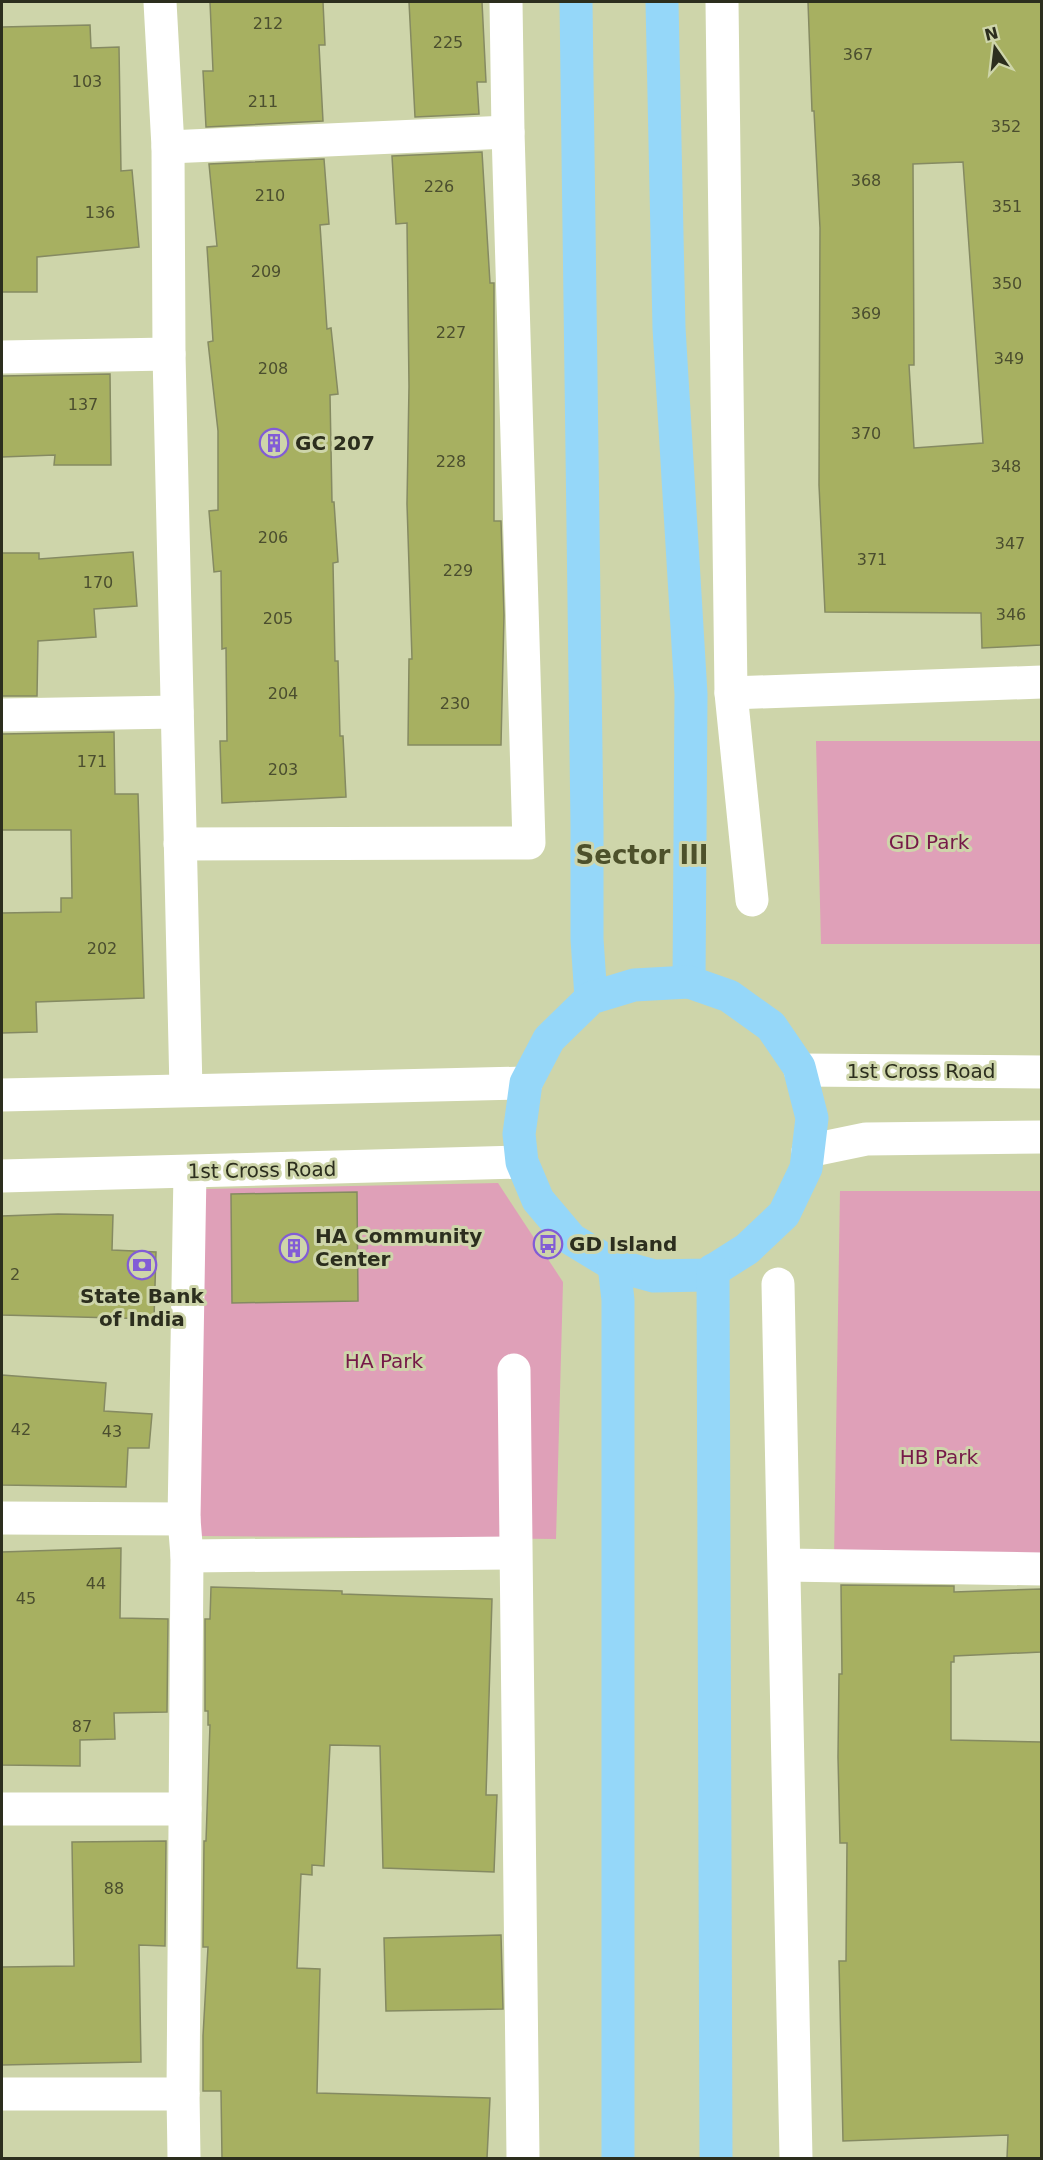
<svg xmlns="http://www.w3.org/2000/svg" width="1043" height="2160" viewBox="0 0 1043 2160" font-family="'DejaVu Sans',sans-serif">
  <rect width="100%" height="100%" fill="#ced5aa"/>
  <g fill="#dfa0b8">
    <path d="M 816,741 L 1041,741 L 1041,944 L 821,944 Z"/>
    <path d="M 498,1183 L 563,1282 L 556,1539 L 198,1536 L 202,1189 Z"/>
    <path d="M 840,1191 L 1041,1191 L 1041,1562 L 834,1559 Z"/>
  </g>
  <g fill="#a7b061" stroke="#858a62" stroke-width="1.5" fill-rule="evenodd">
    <path d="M 210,2 L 323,2 L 325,45 L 319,45 L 323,121 L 206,127 L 203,71 L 213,71 Z"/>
    <path d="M 409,2 L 482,2 L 486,82 L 477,82 L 479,114 L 415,117 Z"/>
    <path d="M 808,2 L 1041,2 L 1041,645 L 982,648 L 981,613 L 825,612 L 819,485 L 820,228 L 814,111 L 812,111 ZM 963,162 L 983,443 L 914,448 L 909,365 L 914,365 L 913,164 Z"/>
    <path d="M 90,25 L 91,48 L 119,47 L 121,171 L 132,170 L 139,247 L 37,257 L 37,292 L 2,292 L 2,27 Z"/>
    <path d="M 482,152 L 490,283 L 494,283 L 494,521 L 501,521 L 504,615 L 501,745 L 408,745 L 409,659 L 412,659 L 407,504 L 409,386 L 407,223 L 396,224 L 392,156 Z"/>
    <path d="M 324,159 L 329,224 L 320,225 L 327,329 L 331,328 L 338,394 L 330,395 L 332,502 L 334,502 L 338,562 L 333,563 L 335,661 L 338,661 L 340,736 L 343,736 L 346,797 L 222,803 L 220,741 L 227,741 L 226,648 L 222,649 L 221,571 L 214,572 L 209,511 L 218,510 L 218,431 L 208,342 L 213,341 L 207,247 L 217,246 L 209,164 Z"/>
    <path d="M 110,374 L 111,465 L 54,465 L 55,455 L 2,457 L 2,376 Z"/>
    <path d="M 133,552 L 137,606 L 94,609 L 96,637 L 38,641 L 37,696 L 2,696 L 2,553 L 39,553 L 39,559 Z"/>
    <path d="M 114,732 L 115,794 L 138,794 L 144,998 L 36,1002 L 37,1032 L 2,1033 L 2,913 L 61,912 L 61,898 L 72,898 L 71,830 L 2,830 L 2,734 Z"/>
    <path d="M 357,1192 L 358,1301 L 232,1303 L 231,1194 Z"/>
    <path d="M 58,1214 L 113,1215 L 112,1250 L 156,1252 L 154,1319 L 2,1315 L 2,1216 Z"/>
    <path d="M 2,1375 L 106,1383 L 104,1411 L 152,1414 L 149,1448 L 128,1448 L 126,1487 L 2,1485 Z"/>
    <path d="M 121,1548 L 120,1618 L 168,1619 L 167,1712 L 114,1713 L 115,1739 L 80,1740 L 80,1766 L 2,1765 L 2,1552 Z"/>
    <path d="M 841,1585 L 954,1586 L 954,1592 L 1041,1589 L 1041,1652 L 954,1656 L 954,1662 L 951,1662 L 951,1740 L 1041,1742 L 1041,2158 L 1007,2158 L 1008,2135 L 843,2141 L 839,1961 L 846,1961 L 847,1843 L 840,1843 L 838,1757 L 839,1674 L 842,1674 Z"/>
    <path d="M 211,1587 L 342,1591 L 342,1594 L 492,1599 L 486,1795 L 497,1795 L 494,1872 L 383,1868 L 380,1746 L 330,1745 L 324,1866 L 312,1865 L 312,1875 L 301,1874 L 297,1968 L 320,1969 L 317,2093 L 490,2098 L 487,2158 L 222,2158 L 221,2091 L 203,2091 L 203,2036 L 208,1947 L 203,1947 L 204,1841 L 206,1841 L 210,1725 L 208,1725 L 208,1711 L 205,1711 L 205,1619 L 210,1619 Z"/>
    <path d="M 166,1841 L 165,1946 L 139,1945 L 141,2062 L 2,2065 L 2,1967 L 74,1966 L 72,1842 Z"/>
    <path d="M 501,1935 L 503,2009 L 386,2011 L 384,1938 Z"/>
  </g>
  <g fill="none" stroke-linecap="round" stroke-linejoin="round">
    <g stroke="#fff" stroke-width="33">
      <path d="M 160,2 L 168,147 L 169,354 L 186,1090"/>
      <path d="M 722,2 L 731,693 L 752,900"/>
      <path d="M 168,147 L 508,132"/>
      <path d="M 2,357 L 169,354"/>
      <path d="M 731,693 L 1042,682"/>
      <path d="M 2,715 L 177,712"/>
      <path d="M 180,844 L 529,843 L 508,132 L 506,2"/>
      <path d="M 800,1070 L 1042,1072"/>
      <path d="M 2,1095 L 526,1083"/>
      <path d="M 808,1151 L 866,1139 L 1042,1137"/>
      <path d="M 2,1176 L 522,1162"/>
      <path d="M 778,1284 L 796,2158"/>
      <path d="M 514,1370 L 523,2158"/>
      <path d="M 2,1518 L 184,1519"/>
      <path d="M 187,1556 L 515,1553"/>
      <path d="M 785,1565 L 1042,1569"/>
      <path d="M 2,1809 L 185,1809"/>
      <path d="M 2,2094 L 183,2094"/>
      <path d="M 184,2158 L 183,2094 L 187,1556 L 184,1519 L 190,1172"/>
    </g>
    <g stroke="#95d7f9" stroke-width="33">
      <path d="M 576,2 L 587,826 L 587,939 L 591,998"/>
      <path d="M 662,2 L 669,328 L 691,694 L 689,982"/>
      <path d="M 689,982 L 729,996 L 771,1026 L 799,1067 L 812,1118 L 806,1168 L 784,1214 L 747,1249 L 706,1275 L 654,1276 L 614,1265 L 571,1239 L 538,1200 L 522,1162 L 519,1134 L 526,1083 L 549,1039 L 591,998 L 634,985 Z"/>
      <path d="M 614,1265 L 618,1300 L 618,2158"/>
      <path d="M 713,1270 L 716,2158"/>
    </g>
  </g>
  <defs>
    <g id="building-ring" transform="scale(1.5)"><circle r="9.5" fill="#ced5aa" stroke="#825cd6" stroke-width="1.5"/><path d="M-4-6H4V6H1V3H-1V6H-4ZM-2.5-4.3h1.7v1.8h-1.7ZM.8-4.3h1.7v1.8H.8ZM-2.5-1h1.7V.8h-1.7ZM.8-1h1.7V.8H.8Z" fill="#825cd6"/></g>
    <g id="bus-ring" transform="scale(1.5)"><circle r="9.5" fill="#ced5aa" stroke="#825cd6" stroke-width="1.5"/><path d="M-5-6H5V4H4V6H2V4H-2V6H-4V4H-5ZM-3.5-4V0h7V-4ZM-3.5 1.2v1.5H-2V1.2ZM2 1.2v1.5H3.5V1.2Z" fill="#825cd6"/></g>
    <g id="bank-ring" transform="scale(1.5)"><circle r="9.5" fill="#ced5aa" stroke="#825cd6" stroke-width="1.5"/><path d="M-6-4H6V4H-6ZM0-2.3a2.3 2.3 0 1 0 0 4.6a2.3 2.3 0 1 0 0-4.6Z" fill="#825cd6"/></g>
  </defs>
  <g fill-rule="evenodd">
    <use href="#building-ring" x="274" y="443"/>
    <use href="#bus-ring" x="548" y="1244"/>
    <use href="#building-ring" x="294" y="1248"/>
    <use href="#bank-ring" x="142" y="1265"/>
  </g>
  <g text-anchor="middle" stroke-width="6" stroke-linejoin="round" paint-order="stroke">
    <g font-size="16" fill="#4b4e2f">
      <text x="268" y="29">212</text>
      <text x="448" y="48">225</text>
      <text x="858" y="60">367</text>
      <text x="87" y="87">103</text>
      <text x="263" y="107">211</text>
      <text x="1006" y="132">352</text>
      <text x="866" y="186">368</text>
      <text x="439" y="192">226</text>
      <text x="270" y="201">210</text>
      <text x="1007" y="212">351</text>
      <text x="100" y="218">136</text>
      <text x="266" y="277">209</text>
      <text x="1007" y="289">350</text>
      <text x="866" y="319">369</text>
      <text x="451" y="338">227</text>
      <text x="1009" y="364">349</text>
      <text x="273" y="374">208</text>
      <text x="83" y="410">137</text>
      <text x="866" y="439">370</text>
      <text x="451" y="467">228</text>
      <text x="1006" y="472">348</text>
      <text x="273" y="543">206</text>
      <text x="1010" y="549">347</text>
      <text x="872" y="565">371</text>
      <text x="458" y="576">229</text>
      <text x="98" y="588">170</text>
      <text x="1011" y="620">346</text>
      <text x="278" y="624">205</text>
      <text x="283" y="699">204</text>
      <text x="455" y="709">230</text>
      <text x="92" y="767">171</text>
      <text x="283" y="775">203</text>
      <text x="102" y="954">202</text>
      <text x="15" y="1280">2</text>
      <text x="21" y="1435">42</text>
      <text x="112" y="1437">43</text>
      <text x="96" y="1589">44</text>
      <text x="26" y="1604">45</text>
      <text x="82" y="1732">87</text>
      <text x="114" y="1894">88</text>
    </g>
    <g font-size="20" font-weight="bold" fill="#2c2e1e" stroke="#ced5aa" text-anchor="start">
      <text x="295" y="450">GC 207</text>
      <text x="315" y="1243">HA Community<tspan x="315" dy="23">Center</tspan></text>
      <text x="569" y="1251">GD Island</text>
      <text x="142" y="1303" text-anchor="middle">State Bank<tspan x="142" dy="23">of India</tspan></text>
    </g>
    <g font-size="20" fill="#761948" stroke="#ced5aa">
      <text x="929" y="849">GD Park</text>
      <text x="384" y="1368">HA Park</text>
      <text x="939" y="1464">HB Park</text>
    </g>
    <g font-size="20" fill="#2c2e1e" stroke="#ced5aa">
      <text x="921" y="1078">1st Cross Road</text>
      <text transform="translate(262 1170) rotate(-1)" y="7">1st Cross Road</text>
    </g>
    <g font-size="26" font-weight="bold" fill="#4d512b" stroke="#ced5aa">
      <text x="642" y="864">Sector III</text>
    </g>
  </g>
  <rect width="1043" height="2160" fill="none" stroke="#2c2e1e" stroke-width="6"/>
  <g transform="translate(995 48) rotate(346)" stroke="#ced5aa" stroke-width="4.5" paint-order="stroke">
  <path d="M0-4.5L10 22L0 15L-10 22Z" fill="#2c2e1e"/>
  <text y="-9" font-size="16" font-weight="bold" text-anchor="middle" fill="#2c2e1e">N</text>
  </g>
</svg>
